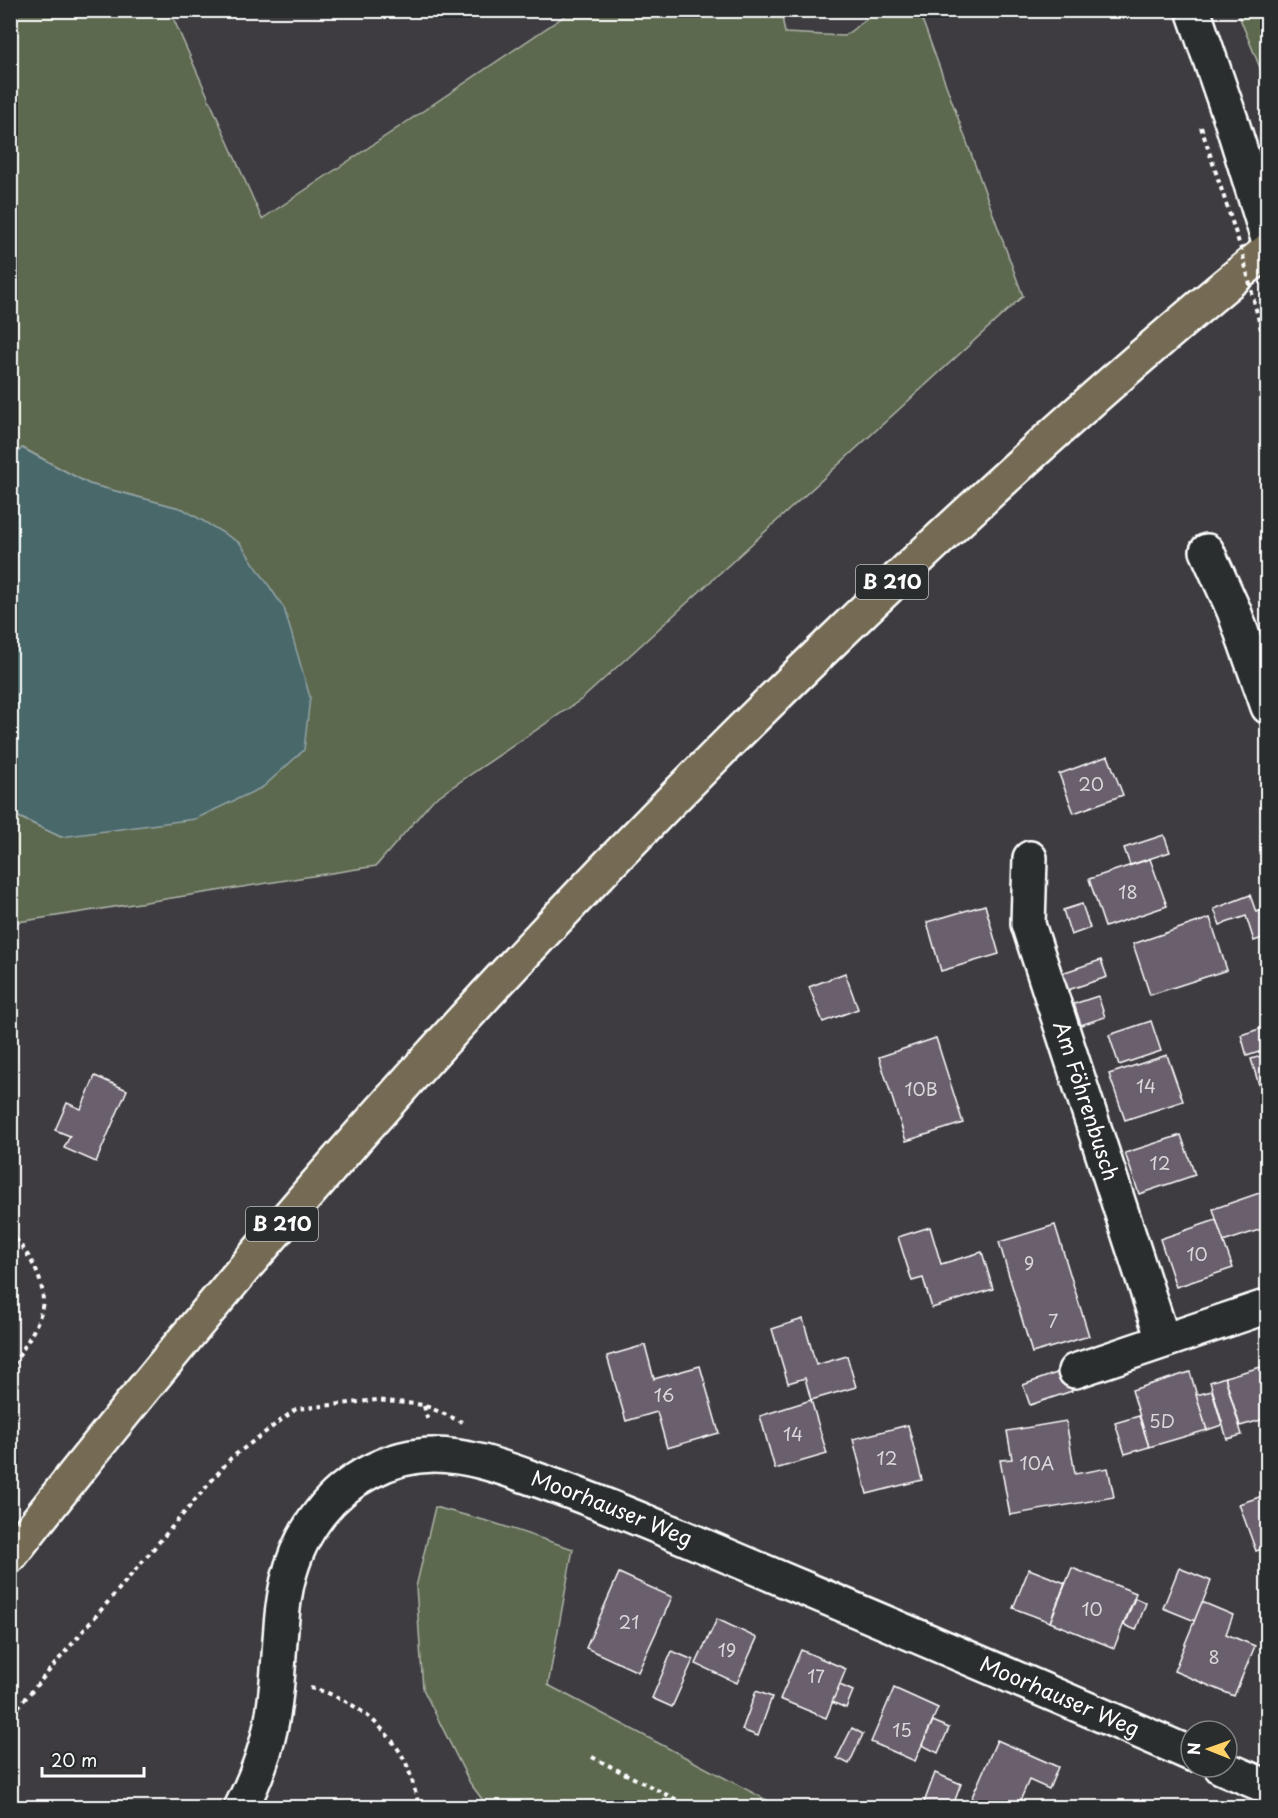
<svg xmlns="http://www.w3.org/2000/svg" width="1278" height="1818" viewBox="0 0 1278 1818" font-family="'Playpen Sans',sans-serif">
  <rect width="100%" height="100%" fill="#3e3c41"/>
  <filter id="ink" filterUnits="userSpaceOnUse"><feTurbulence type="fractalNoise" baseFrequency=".0167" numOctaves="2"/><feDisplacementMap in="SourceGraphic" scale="12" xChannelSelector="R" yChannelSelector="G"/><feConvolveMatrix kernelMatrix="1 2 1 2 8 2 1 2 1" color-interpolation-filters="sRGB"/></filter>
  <g filter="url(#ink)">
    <g fill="#5d6950" stroke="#aeb4a8" stroke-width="1.5">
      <path d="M 11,11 L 170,11 L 262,219 L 572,11 L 781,11 L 785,33 L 844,36 L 878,11 L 919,11 L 1023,296 L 582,699 L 433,800 L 376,866 L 11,923 L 10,813 L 61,837 L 183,509 L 89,484 L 23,448 L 11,461 Z"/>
      <path d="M 1237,11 L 1267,11 L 1267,85 Z"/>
      <path d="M 435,1507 L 491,1522 L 573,1549 L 548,1685 L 780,1807 L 488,1807 L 470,1783 L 423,1689 L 416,1587 Z"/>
    </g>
    <path fill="#49676b" stroke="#92a4a6" stroke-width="1.5" d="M 22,448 L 89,484 L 183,509 L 240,543 L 284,608 L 310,697 L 304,750 L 263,787 L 195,819 L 61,837 L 11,813 L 10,461 Z"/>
    <g fill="#6b5e6c" stroke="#fff" stroke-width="1.5">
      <path d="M 1108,756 L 1123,795 L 1074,813 L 1059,774 Z"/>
      <path d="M 1164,835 L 1170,852 L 1130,865 L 1124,848 Z"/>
      <path d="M 1150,859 L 1167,906 L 1105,927 L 1089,879 Z"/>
      <path d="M 1250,895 L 1256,912 L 1262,910 L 1268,927 L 1268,936 L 1254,941 L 1246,916 L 1220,925 L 1214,909 Z"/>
      <path d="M 1082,904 L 1090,928 L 1071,935 L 1063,910 Z"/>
      <path d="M 985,905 L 999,954 L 941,971 L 927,922 Z"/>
      <path d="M 1210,918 L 1227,970 L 1150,995 L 1133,944 Z"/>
      <path d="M 1101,960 L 1107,977 L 1068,990 L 1062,973 Z"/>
      <path d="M 845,973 L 858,1009 L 823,1022 L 809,987 Z"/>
      <path d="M 1098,996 L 1105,1017 L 1081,1025 L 1074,1004 Z"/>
      <path d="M 1151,1021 L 1161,1051 L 1119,1065 L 1109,1035 Z"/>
      <path d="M 1268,1026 L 1268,1049 L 1247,1056 L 1241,1035 Z"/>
      <path d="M 936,1038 L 963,1123 L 906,1141 L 879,1057 Z"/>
      <path d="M 1268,1054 L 1268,1100 L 1264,1101 L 1251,1059 Z"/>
      <path d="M 1167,1055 L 1183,1101 L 1125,1120 L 1109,1074 Z"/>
      <path d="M 95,1076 L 127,1090 L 96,1162 L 64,1148 L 70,1136 L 55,1130 L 67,1103 L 81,1109 Z"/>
      <path d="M 1181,1135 L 1195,1175 L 1139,1194 L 1125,1153 Z"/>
      <path d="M 1268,1190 L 1268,1227 L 1223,1242 L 1213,1209 Z"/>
      <path d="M 1216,1220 L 1233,1268 L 1176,1287 L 1160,1239 Z"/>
      <path d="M 1055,1225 L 1089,1336 L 1032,1353 L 999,1242 Z"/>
      <path d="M 930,1227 L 941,1264 L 982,1252 L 993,1289 L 932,1308 L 923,1278 L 912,1281 L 898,1237 Z"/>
      <path d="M 803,1319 L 816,1365 L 847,1356 L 856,1387 L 811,1400 L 805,1378 L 788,1383 L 772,1329 Z"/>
      <path d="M 645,1345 L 654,1379 L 700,1366 L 719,1433 L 667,1448 L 657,1412 L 626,1421 L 607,1356 Z"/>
      <path d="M 1268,1365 L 1268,1418 L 1240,1426 L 1225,1377 Z"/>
      <path d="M 1065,1370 L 1072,1391 L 1030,1405 L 1023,1385 Z"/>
      <path d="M 1190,1372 L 1207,1430 L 1149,1447 L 1132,1390 Z"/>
      <path d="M 1225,1377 L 1242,1435 L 1227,1439 L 1210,1382 Z"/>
      <path d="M 1212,1391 L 1222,1425 L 1207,1430 L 1196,1395 Z"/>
      <path d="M 811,1400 L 827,1454 L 775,1469 L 760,1416 Z"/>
      <path d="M 1139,1416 L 1149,1447 L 1125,1454 L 1115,1423 Z"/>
      <path d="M 1066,1421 L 1075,1474 L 1108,1468 L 1114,1497 L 1010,1515 L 1000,1460 L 1012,1459 L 1007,1431 Z"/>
      <path d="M 908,1425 L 922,1480 L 867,1494 L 853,1439 Z"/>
      <path d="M 1268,1494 L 1268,1547 L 1256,1551 L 1239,1504 Z"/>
      <path d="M 1072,1568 L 1136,1593 L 1114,1648 L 1050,1622 Z"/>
      <path d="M 1179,1568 L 1211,1581 L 1195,1621 L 1163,1608 Z"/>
      <path d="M 1029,1569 L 1065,1583 L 1050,1622 L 1013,1608 Z"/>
      <path d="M 619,1573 L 672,1597 L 638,1672 L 586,1648 Z"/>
      <path d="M 1135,1598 L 1146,1603 L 1136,1630 L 1124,1625 Z"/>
      <path d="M 1202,1602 L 1233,1615 L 1226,1634 L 1255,1646 L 1234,1696 L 1174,1671 Z"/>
      <path d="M 717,1619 L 757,1638 L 737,1683 L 696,1664 Z"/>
      <path d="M 801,1650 L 846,1669 L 826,1718 L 780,1699 Z"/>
      <path d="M 672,1651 L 693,1660 L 672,1707 L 652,1698 Z"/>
      <path d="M 840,1685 L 853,1691 L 846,1708 L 832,1702 Z"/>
      <path d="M 894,1688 L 938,1708 L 915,1761 L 871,1742 Z"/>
      <path d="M 756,1691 L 772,1697 L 758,1736 L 742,1730 Z"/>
      <path d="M 933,1721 L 949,1728 L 938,1753 L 922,1745 Z"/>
      <path d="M 852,1728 L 863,1734 L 849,1764 L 837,1758 Z"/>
      <path d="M 997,1740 L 1058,1767 L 1049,1789 L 1029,1780 L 1017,1808 L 972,1808 L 968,1806 Z"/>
      <path d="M 935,1773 L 961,1784 L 952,1808 L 922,1808 Z"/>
    </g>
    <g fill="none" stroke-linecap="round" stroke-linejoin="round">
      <g stroke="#fff" stroke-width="38">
        <g id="minor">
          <path d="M 1193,10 L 1231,120 L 1268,239"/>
          <path d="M 1207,551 L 1234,611 L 1268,707"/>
          <path id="s1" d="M 1030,858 L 1028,924 L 1163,1340"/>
          <path d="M 1075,1371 L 1268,1306"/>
          <path d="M 1221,1767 L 1268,1787"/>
          <path id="s2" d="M 241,1808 C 255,1780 265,1755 271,1725 C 287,1650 268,1579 320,1513 C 346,1479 391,1455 434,1455 C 468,1455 501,1467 532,1478 C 588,1497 642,1520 697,1543 C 862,1613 1027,1682 1191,1754"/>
        </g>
      </g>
      <g stroke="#fff" stroke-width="38">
        <path id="highway" d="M 10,1556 C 259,1237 529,934 820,653 C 964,513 1112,377 1268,250"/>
      </g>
      <g stroke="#fff" stroke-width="4" stroke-dasharray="4.5 4.5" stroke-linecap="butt">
        <path d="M 10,1232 C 28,1253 49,1282 41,1312 C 35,1332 20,1353 10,1371"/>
        <path d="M 424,1406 L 428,1422"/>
        <path d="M 310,1688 C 349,1696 388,1726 406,1763 C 412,1777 415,1793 420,1808"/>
        <path d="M 10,1723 L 13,1713 L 231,1458 L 296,1409 L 377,1400 L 424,1405 L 462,1422"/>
        <path d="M 592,1757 L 693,1808"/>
      </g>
      <use href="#minor" stroke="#2a2d2e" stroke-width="33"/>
      <use href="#highway" stroke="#746b52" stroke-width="33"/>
      <path stroke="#fff" stroke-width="4" stroke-dasharray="4.5 4.5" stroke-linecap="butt" d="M 1201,127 L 1242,252 L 1268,358"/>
    </g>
  </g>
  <g text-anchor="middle" stroke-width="5" stroke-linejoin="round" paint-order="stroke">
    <g font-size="18" fill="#dad7da">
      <text x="1091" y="791">20</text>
      <text x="1128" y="899">18</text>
      <text x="1146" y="1093">14</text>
      <text x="921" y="1096">10B</text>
      <text x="1160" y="1170">12</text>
      <text x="1197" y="1261">10</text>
      <text x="1029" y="1270">9</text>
      <text x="1053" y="1328">7</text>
      <text x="664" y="1402">16</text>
      <text x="1162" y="1428">5D</text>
      <text x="793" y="1441">14</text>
      <text x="887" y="1465">12</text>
      <text x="1037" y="1470">10A</text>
      <text x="1092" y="1616">10</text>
      <text x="629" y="1629">21</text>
      <text x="727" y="1657">19</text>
      <text x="1214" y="1664">8</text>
      <text x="816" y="1683">17</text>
      <text x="902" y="1737">15</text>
    </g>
    <g fill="#2a2d2e" stroke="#bfc0c0" stroke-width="1.5">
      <rect x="856" y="565" width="72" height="34" rx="4.5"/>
      <rect x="246" y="1207" width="72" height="34" rx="4.5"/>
    </g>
    <g font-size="20" font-weight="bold" fill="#fff">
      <text x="892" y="589">B 210</text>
      <text x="282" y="1231">B 210</text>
    </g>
    <g font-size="21" fill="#fff" stroke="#2a2d2e">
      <text dy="7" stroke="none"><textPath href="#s1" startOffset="252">Am Föhrenbusch</textPath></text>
      <text dy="7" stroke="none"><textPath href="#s2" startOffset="628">Moorhauser Weg</textPath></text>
      <text dy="7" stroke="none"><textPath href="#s2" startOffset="1114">Moorhauser Weg</textPath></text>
    </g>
  </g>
  <rect width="1278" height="1818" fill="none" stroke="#2a2d2e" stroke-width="36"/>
  <rect x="18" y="18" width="1242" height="1782" fill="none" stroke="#fff" stroke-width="2" filter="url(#ink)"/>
  <g transform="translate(1209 1749) rotate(271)"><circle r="28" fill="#2a2d2e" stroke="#7f8182" stroke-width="1.5"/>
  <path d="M0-4.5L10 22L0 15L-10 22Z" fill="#ffd166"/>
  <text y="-9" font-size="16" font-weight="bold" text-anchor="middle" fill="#ffffff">N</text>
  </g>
  <path d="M42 1767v9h102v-9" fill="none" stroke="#ffffff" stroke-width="3"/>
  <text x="51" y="1767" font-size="18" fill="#ffffff" stroke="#2a2d2e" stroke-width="4.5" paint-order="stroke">20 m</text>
</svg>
